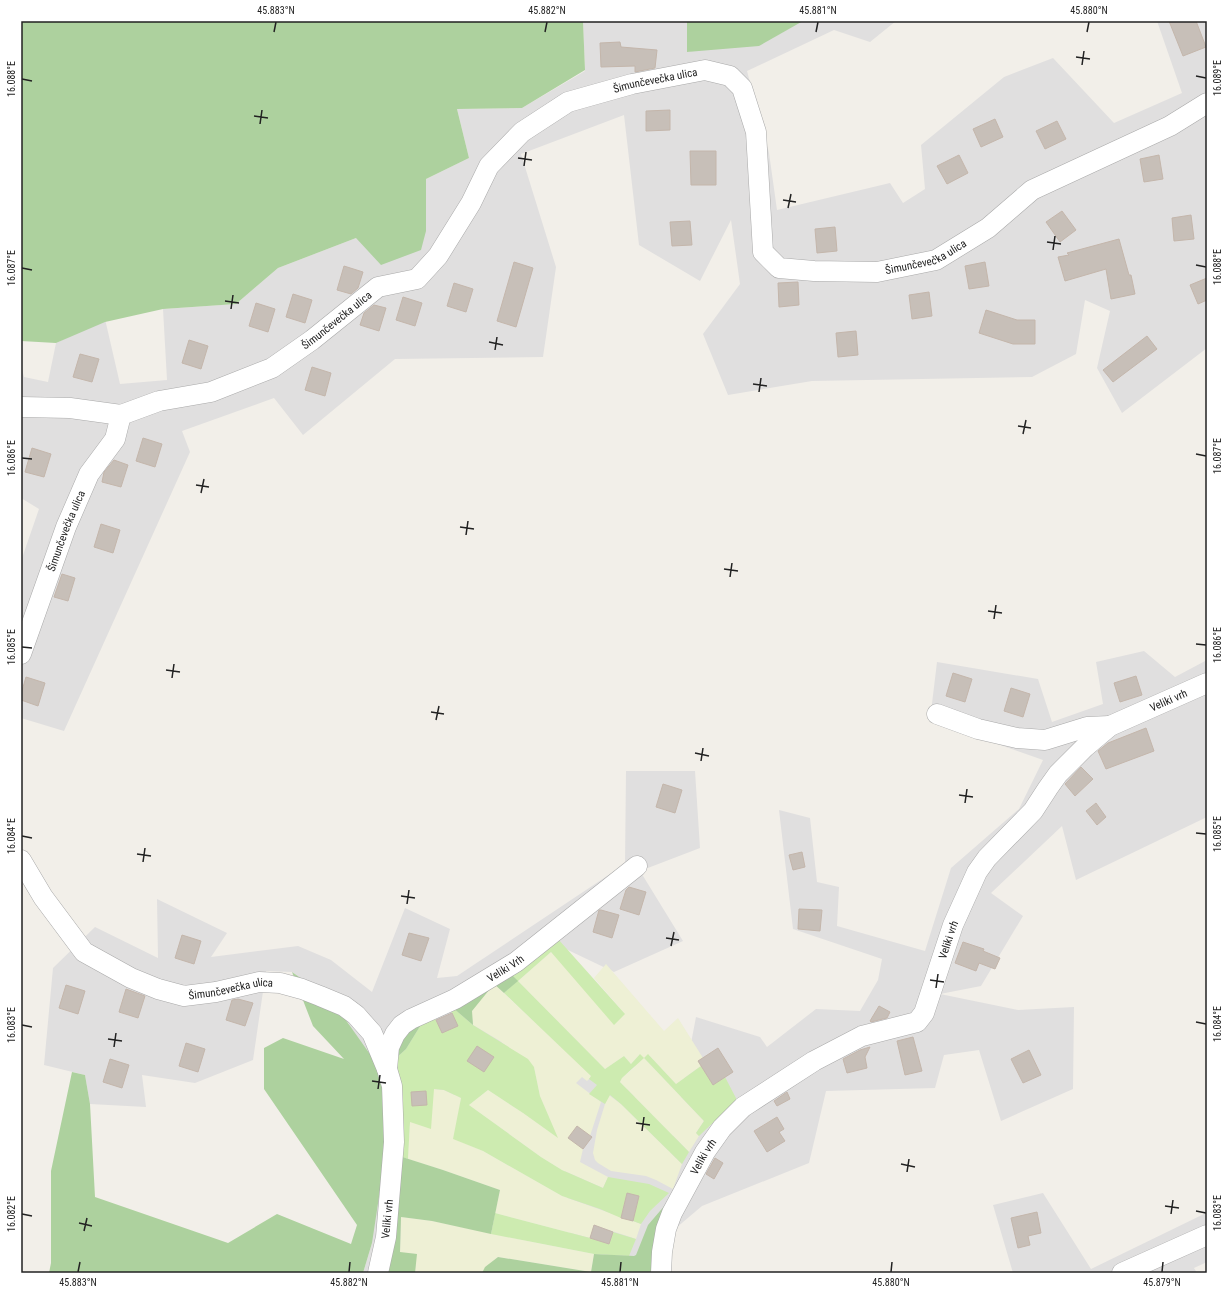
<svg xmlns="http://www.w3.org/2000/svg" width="1228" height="1294" viewBox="0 0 1228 1294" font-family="'Roboto Condensed',sans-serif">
  <rect width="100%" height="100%" fill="#f2efe9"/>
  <g fill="#e0dfdf">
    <path d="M 583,21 L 687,21 L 688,52 L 802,21 L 896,21 L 870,42 L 834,30 L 747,71 L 769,153 L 777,210 L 890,183 L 903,203 L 925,189 L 921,145 L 1004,77 L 1053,58 L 1114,123 L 1182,93 L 1157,21 L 1207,21 L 1207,348 L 1122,413 L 1097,368 L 1110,311 L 1085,300 L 1076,354 L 1032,377 L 812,381 L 728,395 L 703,334 L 740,284 L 731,220 L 700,281 L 639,245 L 624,115 L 521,154 L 556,267 L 543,357 L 395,359 L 303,435 L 274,398 L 182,431 L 190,452 L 64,731 L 21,718 L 21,561 L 39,509 L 21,498 L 21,365 L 24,377 L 48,382 L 56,343 L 105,319 L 120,384 L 167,380 L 163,309 L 236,304 L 278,268 L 356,238 L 426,231 L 426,179 L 469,158 L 457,109 L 522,108 L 585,71 Z"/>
    <path d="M 1144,651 L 1175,677 L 1207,660 L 1207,817 L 1076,880 L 1062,826 L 991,893 L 1023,916 L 981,986 L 940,994 L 1018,1010 L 1074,1007 L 1073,1089 L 1001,1121 L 979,1050 L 944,1055 L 935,1088 L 826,1091 L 809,1163 L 702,1206 L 637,1261 L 571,1248 L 556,1055 L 631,1091 L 670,1153 L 696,1017 L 760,1037 L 767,1047 L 816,1009 L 860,1011 L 878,980 L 882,959 L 793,929 L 779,810 L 810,818 L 817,882 L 839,887 L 837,926 L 925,951 L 951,868 L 1019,809 L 1043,760 L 930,720 L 937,662 L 1038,679 L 1052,722 L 1103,704 L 1096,662 Z"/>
    <path d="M 626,771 L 695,771 L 700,848 L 640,871 L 683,941 L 614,972 L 549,941 L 465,1003 L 524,1051 L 408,1125 L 401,1236 L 459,1273 L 363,1273 L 372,1243 L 349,1024 L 331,999 L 292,972 L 266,971 L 253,1060 L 195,1083 L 142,1075 L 146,1107 L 90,1104 L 85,1075 L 44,1065 L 53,968 L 95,927 L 158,958 L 157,899 L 227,933 L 211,957 L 298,946 L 331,960 L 372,992 L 405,908 L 450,929 L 437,978 L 457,976 L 625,864 Z"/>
    <path d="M 1043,1193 L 1091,1269 L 1206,1213 L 1207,1200 L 1207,1262 L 1194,1268 L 1197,1273 L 1013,1273 L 993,1205 Z"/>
  </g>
  <g fill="#eef0d5">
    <path d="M 551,952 L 625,1014 L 594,978 L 606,964 L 664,1031 L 678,1018 L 703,1058 L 698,1061 L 701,1066 L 676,1084 L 649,1055 L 644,1058 L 704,1121 L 696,1133 L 699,1136 L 689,1152 L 620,1082 L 622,1078 L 634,1068 L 640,1054 L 631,1064 L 624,1056 L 605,1069 L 518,981 Z"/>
    <path d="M 494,984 L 592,1076 L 587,1081 L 582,1077 L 576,1083 L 601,1102 L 590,1136 L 569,1138 L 583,1149 L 580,1162 L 608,1177 L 603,1188 L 562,1170 L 541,1157 L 469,1105 L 488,1090 L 523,1113 L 557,1137 L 540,1096 L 534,1067 L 500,1041 L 473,1025 L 471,1011 Z"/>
    <path d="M 434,1089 L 444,1090 L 461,1098 L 454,1139 L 483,1151 L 562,1196 L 641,1224 L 636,1239 L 594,1225 L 590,1238 L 495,1213 L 500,1190 L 443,1170 L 408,1159 L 410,1122 Z"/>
    <path d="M 609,1095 L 621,1104 L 682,1164 L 673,1189 L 656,1180 L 646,1176 L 611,1171 L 598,1163 L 595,1160 L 593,1153 L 597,1130 L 605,1104 Z"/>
    <path d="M 401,1217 L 432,1221 L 537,1243 L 594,1254 L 591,1272 L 498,1257 L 486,1267 L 482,1273 L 415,1273 L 416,1254 L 400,1253 Z"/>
  </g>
  <g fill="#cdebb0">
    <path d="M 558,939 L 625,1014 L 614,1025 L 551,952 L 518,981 L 605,1069 L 624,1056 L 631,1064 L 640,1054 L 644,1058 L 648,1054 L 676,1084 L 701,1066 L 713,1085 L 725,1077 L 737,1100 L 699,1136 L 696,1133 L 704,1121 L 644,1058 L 622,1078 L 620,1082 L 689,1152 L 682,1164 L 621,1104 L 610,1095 L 605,1104 L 589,1094 L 597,1085 L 589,1079 L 591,1076 L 504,993 L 517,981 L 510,973 Z"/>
    <path d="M 452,1007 L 473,1025 L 528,1059 L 534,1067 L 540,1096 L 558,1138 L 523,1113 L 488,1090 L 469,1105 L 541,1157 L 562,1170 L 603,1188 L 608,1177 L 649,1184 L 669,1193 L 650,1211 L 641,1224 L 633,1221 L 639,1196 L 627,1193 L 621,1218 L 600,1209 L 562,1196 L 483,1151 L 453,1139 L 461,1098 L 444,1090 L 434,1089 L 431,1129 L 410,1122 L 408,1159 L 396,1155 L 395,1059 L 406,1049 L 422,1023 L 435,1018 L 442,1033 L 457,1026 L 451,1011 Z"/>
    <path d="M 495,1213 L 590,1238 L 609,1244 L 613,1232 L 636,1239 L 629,1256 L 594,1254 L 491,1234 Z"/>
  </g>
  <g fill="#add19e">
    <path d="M 21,21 L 583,21 L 585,70 L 522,108 L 457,109 L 469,158 L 426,179 L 426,231 L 421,250 L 381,265 L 356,238 L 278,268 L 236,304 L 163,309 L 105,322 L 56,343 L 21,341 Z"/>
    <path d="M 687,21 L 803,21 L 759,46 L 687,52 Z"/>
    <path d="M 292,972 L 331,999 L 379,1067 L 386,1109 L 382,1177 L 372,1243 L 363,1273 L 49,1273 L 51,1263 L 51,1171 L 72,1072 L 85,1075 L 90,1104 L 95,1197 L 228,1243 L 277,1214 L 351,1244 L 357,1225 L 264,1089 L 264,1048 L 283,1038 L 344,1059 L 313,1026 Z"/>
    <path d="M 510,973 L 518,981 L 504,993 L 494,984 L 472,1011 L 473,1025 L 452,1007 Z"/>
    <path d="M 422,1023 L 406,1049 L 395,1059 C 401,1041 404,1031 422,1023 Z"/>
    <path d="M 396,1155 L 443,1170 L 500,1190 L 491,1234 L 432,1221 L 401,1217 L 400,1252 L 417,1254 L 415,1273 L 385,1273 Z"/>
    <path d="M 675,1196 L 658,1273 L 482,1273 L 485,1267 L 498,1257 L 591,1272 L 594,1254 L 634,1256 L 636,1255 L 648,1225 L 666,1204 Z"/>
  </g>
  <g fill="#c7bfb8" stroke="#c4b6ab">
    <path d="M 1169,21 L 1196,21 L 1206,47 L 1183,56 Z"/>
    <path d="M 620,42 L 621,47 L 657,50 L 655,68 L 635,72 L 635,66 L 601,67 L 600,43 Z"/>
    <path d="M 670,110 L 670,130 L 646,131 L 646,111 Z"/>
    <path d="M 995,119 L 1003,137 L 981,147 L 973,129 Z"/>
    <path d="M 1057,121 L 1066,139 L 1045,149 L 1036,131 Z"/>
    <path d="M 690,151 L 716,151 L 716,185 L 691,185 Z"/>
    <path d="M 959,155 L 968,173 L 947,184 L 937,166 Z"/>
    <path d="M 1159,155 L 1163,179 L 1144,182 L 1140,159 Z"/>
    <path d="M 1062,211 L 1076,230 L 1060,242 L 1046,222 Z"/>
    <path d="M 1191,215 L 1194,239 L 1174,241 L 1172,218 Z"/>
    <path d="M 690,221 L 692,245 L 672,246 L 670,222 Z"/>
    <path d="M 835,227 L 837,251 L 817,253 L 815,229 Z"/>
    <path d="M 1119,239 L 1129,275 L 1131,275 L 1135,294 L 1111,299 L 1106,269 L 1065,281 L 1058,257 L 1069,255 L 1067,253 Z"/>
    <path d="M 514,262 L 533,268 L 516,327 L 497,321 Z"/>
    <path d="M 985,262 L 989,286 L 969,289 L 965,266 Z"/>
    <path d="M 344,266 L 363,272 L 358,288 L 351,294 L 337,290 Z"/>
    <path d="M 1207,278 L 1207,300 L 1198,304 L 1190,285 Z"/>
    <path d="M 798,282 L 799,305 L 779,307 L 778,283 Z"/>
    <path d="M 454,283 L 473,289 L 466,312 L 447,306 Z"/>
    <path d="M 929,292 L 932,316 L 912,319 L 909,295 Z"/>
    <path d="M 293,294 L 312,300 L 305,323 L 286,317 Z"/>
    <path d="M 403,297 L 422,303 L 415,326 L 396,320 Z"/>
    <path d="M 256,303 L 275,309 L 268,332 L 249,326 Z"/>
    <path d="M 374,305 L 386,308 L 379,331 L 360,325 L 364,313 Z"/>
    <path d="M 986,310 L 1017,320 L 1035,320 L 1035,344 L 1013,344 L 979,333 Z"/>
    <path d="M 856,331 L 858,355 L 838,357 L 836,333 Z"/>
    <path d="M 1147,336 L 1157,349 L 1113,382 L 1103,370 Z"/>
    <path d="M 189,340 L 208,346 L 201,369 L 182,363 Z"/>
    <path d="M 80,354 L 99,359 L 92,382 L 73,377 Z"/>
    <path d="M 312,367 L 331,373 L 325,396 L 305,390 Z"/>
    <path d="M 143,438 L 162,444 L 155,467 L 136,461 Z"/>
    <path d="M 32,448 L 51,454 L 44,477 L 25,472 Z"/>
    <path d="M 114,460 L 128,465 L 121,487 L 102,482 L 104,472 Z"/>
    <path d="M 101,524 L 120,530 L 113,553 L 94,547 Z"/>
    <path d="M 62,574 L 75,578 L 68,601 L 54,597 Z"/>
    <path d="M 953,673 L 972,679 L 965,702 L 946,696 Z"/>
    <path d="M 1136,676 L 1142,695 L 1120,702 L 1114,683 Z"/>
    <path d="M 26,677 L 45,683 L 38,706 L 21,700 L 21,694 Z"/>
    <path d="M 1011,688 L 1030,694 L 1023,717 L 1004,711 Z"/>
    <path d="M 1146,728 L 1154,751 L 1106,769 L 1098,751 L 1108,743 Z"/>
    <path d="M 1081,767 L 1093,779 L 1075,796 L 1065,784 Z"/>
    <path d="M 663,784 L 682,790 L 675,813 L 656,807 Z"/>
    <path d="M 1096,803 L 1106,817 L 1097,825 L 1086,811 Z"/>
    <path d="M 802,852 L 805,867 L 793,870 L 789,855 Z"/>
    <path d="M 629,887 L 646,892 L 639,915 L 620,909 L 626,890 Z"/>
    <path d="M 799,909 L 822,910 L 820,931 L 798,929 Z"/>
    <path d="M 599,910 L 601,910 L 619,915 L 612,938 L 593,932 Z"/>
    <path d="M 409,933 L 429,938 L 421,961 L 402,955 Z"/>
    <path d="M 182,935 L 201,941 L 194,964 L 175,958 Z"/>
    <path d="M 963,942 L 984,949 L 983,951 L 1000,958 L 995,969 L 979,963 L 976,971 L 955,963 Z"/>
    <path d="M 66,985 L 85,991 L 78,1014 L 59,1008 Z"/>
    <path d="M 126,989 L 145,996 L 138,1018 L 119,1012 Z"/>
    <path d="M 238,999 L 253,1003 L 245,1026 L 226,1020 L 232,1000 Z"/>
    <path d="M 879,1006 L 890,1012 L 887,1018 L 871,1022 L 870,1021 Z"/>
    <path d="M 452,1013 L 458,1026 L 442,1033 L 436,1020 Z"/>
    <path d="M 913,1037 L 922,1071 L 905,1075 L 897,1041 Z"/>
    <path d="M 186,1043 L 205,1049 L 198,1072 L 179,1066 Z"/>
    <path d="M 477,1046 L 494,1057 L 484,1072 L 467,1061 Z"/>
    <path d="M 870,1047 L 865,1057 L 867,1068 L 847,1073 L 843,1059 L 860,1050 Z"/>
    <path d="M 718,1048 L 733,1072 L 713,1085 L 698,1061 Z"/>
    <path d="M 1029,1050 L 1041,1075 L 1023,1083 L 1011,1059 Z"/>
    <path d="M 110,1059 L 129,1065 L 122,1088 L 103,1082 Z"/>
    <path d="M 426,1091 L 427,1105 L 412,1106 L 411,1092 Z"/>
    <path d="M 787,1092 L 790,1099 L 777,1106 L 774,1101 Z"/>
    <path d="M 777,1117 L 784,1129 L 779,1132 L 785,1141 L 767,1152 L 754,1131 Z"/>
    <path d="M 577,1126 L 592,1137 L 583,1149 L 568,1138 Z"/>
    <path d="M 715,1158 L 723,1163 L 714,1179 L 706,1174 Z"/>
    <path d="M 627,1193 L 639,1196 L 633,1221 L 621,1218 Z"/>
    <path d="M 1037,1212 L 1041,1233 L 1028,1236 L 1030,1245 L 1018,1248 L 1011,1218 Z"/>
    <path d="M 594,1225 L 613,1232 L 609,1244 L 590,1238 Z"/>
  </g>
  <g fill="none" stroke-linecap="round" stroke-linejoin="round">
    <g stroke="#a9a9a9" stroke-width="21">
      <g id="minor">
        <path d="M 21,407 L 70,408 L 121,415"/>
        <path id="s1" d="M 21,654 L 66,527 L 89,474 L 115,439 L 121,415 L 159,401 L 211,392 L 272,368 L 312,340 L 378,287 L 417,279 L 438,256 L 471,203 L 489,166 L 522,132 L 568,102 L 632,84 L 705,70 L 730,76 L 742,88 L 756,132 L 763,252 L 779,268 L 814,271 L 877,272 L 936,260 L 988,228 L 1032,190 L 1170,126 L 1207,103"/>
        <path d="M 937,714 L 978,729 L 1017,738 L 1045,740 L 1087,727 L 1110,726"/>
        <path id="s2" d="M 21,860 L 43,897 L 84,952 L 131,978 L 158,989 L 184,996 L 216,992 L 259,982 L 280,983 L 302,989 L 320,996 L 344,1006 L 356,1015 L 372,1033 L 387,1069 L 392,1086 L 394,1142 L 386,1237 L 378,1273"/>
        <path id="s3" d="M 387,1069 L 389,1047 L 395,1034 L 402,1025 L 411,1019 L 455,999 L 516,962 L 637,866"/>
        <path id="s4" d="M 661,1273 L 662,1252 L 666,1229 L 672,1213 L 705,1152 L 722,1128 L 743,1107 L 814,1061 L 862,1036 L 917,1022 L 924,1013 L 953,925 L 977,872 L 987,858 L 1033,811 L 1048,788 L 1058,774 L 1085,747 L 1110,726 L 1207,683"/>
        <path d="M 1122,1273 L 1207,1235"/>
      </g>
    </g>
    <use href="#minor" stroke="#fff" stroke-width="20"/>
  </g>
  <path fill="none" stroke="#222" stroke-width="1.5" d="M 274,32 L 276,22M 545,32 L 547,22M 816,32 L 818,22M 1087,32 L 1089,22M 1076,57 L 1090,59M 1082,65 L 1084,51M 1196,76 L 1206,78M 22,79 L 32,81M 254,116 L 268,118M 260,124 L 262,110M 518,158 L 532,160M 524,166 L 526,152M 783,200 L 796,202M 788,208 L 791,194M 1047,242 L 1061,244M 1053,250 L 1055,236M 1196,265 L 1206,267M 22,268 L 32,270M 225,301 L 239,303M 231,309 L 233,295M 489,342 L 503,345M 495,350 L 497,337M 753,384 L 767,386M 759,392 L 761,378M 1018,426 L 1031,428M 1023,434 L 1026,420M 1196,454 L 1206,456M 22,458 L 32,459M 196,485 L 209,487M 201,493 L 204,479M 460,527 L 474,529M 466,535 L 468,521M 724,569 L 738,571M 730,577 L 732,563M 988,611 L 1002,613M 994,619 L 996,605M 1196,644 L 1206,645M 22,647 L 32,648M 166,670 L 180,672M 172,678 L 174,664M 431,712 L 444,714M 436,720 L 439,706M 695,753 L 709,756M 701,761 L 703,748M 959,795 L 973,797M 965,803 L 967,789M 1196,833 L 1206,834M 22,836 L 32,838M 137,854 L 151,856M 143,862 L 145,848M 401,896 L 415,898M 407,904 L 409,890M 666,938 L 679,940M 671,946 L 674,932M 930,980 L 944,982M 936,988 L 938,974M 1196,1022 L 1206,1024M 22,1025 L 32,1027M 108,1039 L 122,1041M 114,1047 L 116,1033M 372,1081 L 386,1083M 378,1089 L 380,1075M 636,1123 L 650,1125M 642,1131 L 644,1117M 901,1164 L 915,1167M 907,1172 L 909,1159M 1165,1206 L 1179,1208M 1196,1211 L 1206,1213M 22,1214 L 32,1216M 1171,1214 L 1173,1200M 79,1223 L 92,1226M 84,1231 L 87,1218M 78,1272 L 80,1262M 349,1272 L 350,1262M 620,1272 L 621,1262M 891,1272 L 892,1262M 1162,1272 L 1163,1262"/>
  <g text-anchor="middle" stroke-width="3" stroke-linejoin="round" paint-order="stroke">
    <g font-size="11" fill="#222" stroke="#fff">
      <text dy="4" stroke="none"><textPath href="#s1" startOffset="920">Šimunčevečka ulica</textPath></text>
      <text dy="4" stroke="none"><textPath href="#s1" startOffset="1352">Šimunčevečka ulica</textPath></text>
      <text dy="4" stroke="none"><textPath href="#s1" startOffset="500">Šimunčevečka ulica</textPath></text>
      <text dy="4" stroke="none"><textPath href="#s1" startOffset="131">Šimunčevečka ulica</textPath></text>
      <text dy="4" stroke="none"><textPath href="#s4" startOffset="810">Veliki vrh</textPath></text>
      <text dy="4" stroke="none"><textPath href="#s4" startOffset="474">Veliki vrh</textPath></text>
      <text dy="4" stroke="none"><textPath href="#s3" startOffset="166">Veliki Vrh</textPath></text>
      <text dy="4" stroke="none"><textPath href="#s2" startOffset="269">Šimunčevečka ulica</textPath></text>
      <text dy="4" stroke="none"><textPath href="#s4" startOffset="126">Veliki vrh</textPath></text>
      <text transform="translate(387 1219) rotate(-84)" y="4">Veliki vrh</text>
    </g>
  </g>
  <rect width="1228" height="1294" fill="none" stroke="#ffffff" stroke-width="44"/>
  <rect x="22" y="22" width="1184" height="1250" fill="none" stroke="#222" stroke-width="1.5"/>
  <g font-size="10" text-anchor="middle" fill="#222">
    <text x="276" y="14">45.883°N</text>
    <text x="547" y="14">45.882°N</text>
    <text x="818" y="14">45.881°N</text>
    <text x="1089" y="14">45.880°N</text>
    <text transform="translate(1217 78) rotate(-90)" y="4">16.089°E</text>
    <text transform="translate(11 79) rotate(-90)" y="4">16.088°E</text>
    <text transform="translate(1217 267) rotate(-90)" y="4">16.088°E</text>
    <text transform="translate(11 268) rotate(-90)" y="4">16.087°E</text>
    <text transform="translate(1217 456) rotate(-90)" y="4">16.087°E</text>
    <text transform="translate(11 458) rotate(-90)" y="4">16.086°E</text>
    <text transform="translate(1217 645) rotate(-90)" y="4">16.086°E</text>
    <text transform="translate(11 647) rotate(-90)" y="4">16.085°E</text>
    <text transform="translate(1217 834) rotate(-90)" y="4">16.085°E</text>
    <text transform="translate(11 836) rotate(-90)" y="4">16.084°E</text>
    <text transform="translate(1217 1024) rotate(-90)" y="4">16.084°E</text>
    <text transform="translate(11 1025) rotate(-90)" y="4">16.083°E</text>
    <text transform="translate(1217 1213) rotate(-90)" y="4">16.083°E</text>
    <text transform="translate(11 1214) rotate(-90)" y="4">16.082°E</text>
    <text x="78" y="1286">45.883°N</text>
    <text x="349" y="1286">45.882°N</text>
    <text x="620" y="1286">45.881°N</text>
    <text x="891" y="1286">45.880°N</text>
    <text x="1162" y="1286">45.879°N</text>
  </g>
</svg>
